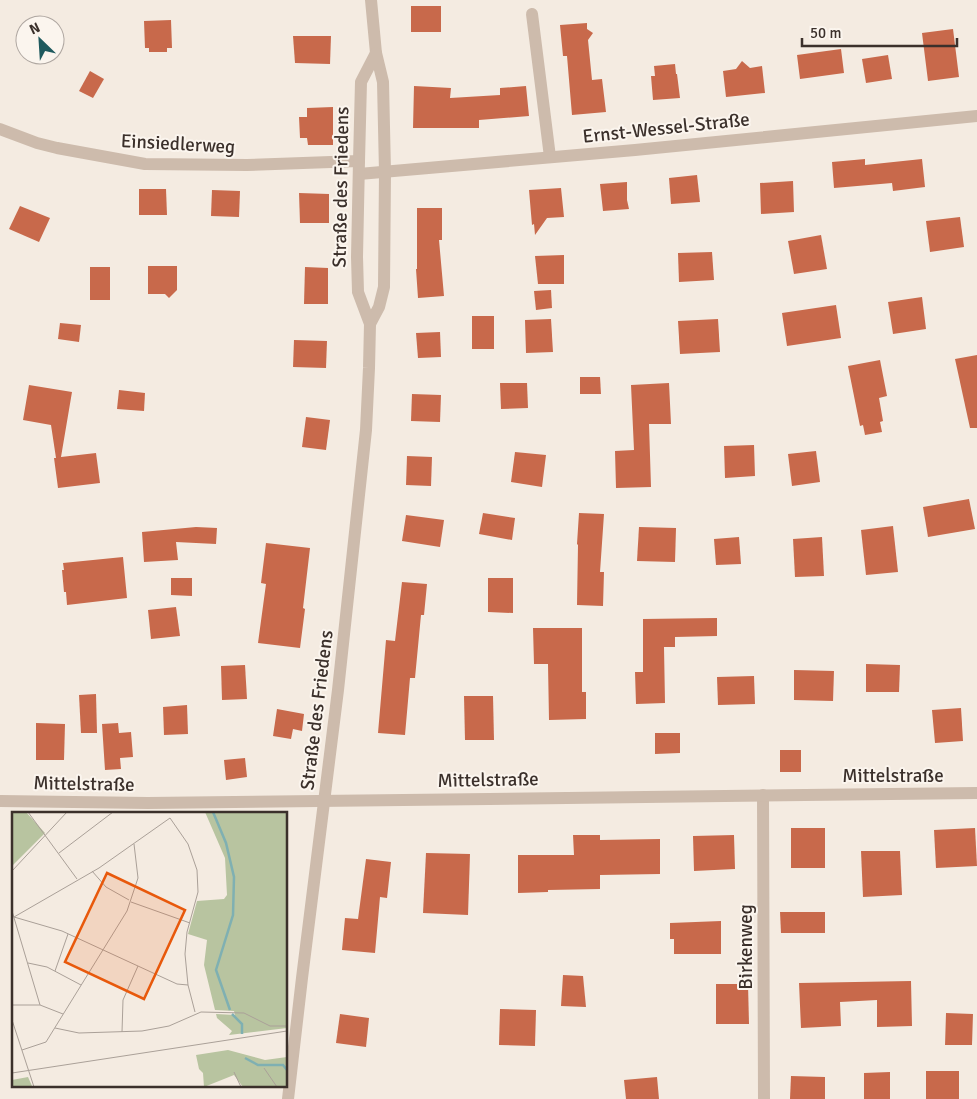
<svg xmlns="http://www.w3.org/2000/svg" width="977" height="1099" viewBox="0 0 977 1099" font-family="Signika,sans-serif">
  <rect width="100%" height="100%" fill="#f4ebe1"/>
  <g fill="#c8694b">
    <rect x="411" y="6" width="30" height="26"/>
    <path d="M 171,20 L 172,48 L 167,48 L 167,52 L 149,52 L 149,48 L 145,48 L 144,21 Z"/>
    <path d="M 587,23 L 587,29 L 593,33 L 588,40 L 592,80 L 602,79 L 606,112 L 572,115 L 567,56 L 563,56 L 560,25 Z"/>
    <path d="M 953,29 L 959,77 L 928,81 L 922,33 Z"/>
    <path d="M 293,36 L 331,36 L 330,64 L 295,63 Z"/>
    <path d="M 841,49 L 844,73 L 800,79 L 797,55 Z"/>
    <path d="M 888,55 L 892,79 L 866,83 L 862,59 Z"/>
    <path d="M 742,61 L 750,68 L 762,66 L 765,93 L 726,97 L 723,71 L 736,69 Z"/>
    <path d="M 675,64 L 676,74 L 677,74 L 680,98 L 653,100 L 651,76 L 655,76 L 654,66 Z"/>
    <path d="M 90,71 L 104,79 L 93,98 L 79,91 Z"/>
    <path d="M 414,86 L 451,88 L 450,98 L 500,95 L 500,88 L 526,86 L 529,116 L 479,120 L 479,128 L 413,128 Z"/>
    <path d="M 333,107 L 333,145 L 308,145 L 307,138 L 300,138 L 299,117 L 307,117 L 307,108 Z"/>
    <path d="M 865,159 L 865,165 L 922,159 L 925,187 L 893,191 L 892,183 L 834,188 L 832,162 Z"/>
    <path d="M 697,175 L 700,202 L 671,204 L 669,178 Z"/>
    <path d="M 793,181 L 794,212 L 761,214 L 760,183 Z"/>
    <path d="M 627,182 L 627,200 L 629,209 L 603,211 L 600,184 Z"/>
    <path d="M 561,188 L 564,217 L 547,218 L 535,235 L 534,224 L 532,225 L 529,190 Z"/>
    <path d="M 139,189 L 166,189 L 167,215 L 139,215 Z"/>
    <path d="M 212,190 L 240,191 L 239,217 L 211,216 Z"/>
    <path d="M 299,193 L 329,194 L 329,223 L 300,223 Z"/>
    <path d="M 20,206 L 50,218 L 39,242 L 9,229 Z"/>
    <path d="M 417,208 L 442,208 L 442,240 L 439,240 L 444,296 L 418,298 L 416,269 L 417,269 Z"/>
    <path d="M 960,217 L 964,247 L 930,252 L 926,221 Z"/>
    <path d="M 821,235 L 827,269 L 794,274 L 788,241 Z"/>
    <path d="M 712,252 L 714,280 L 679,282 L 678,253 Z"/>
    <path d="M 564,255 L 564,284 L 538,284 L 535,256 Z"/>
    <path d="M 148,266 L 177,266 L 177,290 L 169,298 L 165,294 L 148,294 Z"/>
    <rect x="90" y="267" width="20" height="33"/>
    <path d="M 305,267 L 328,268 L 328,304 L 304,304 Z"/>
    <path d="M 551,290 L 552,308 L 536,310 L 534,291 Z"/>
    <path d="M 922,297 L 926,329 L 893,334 L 888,302 Z"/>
    <path d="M 836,305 L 841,338 L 787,346 L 782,313 Z"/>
    <rect x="472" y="316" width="22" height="33"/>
    <path d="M 551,319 L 553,352 L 526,353 L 525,320 Z"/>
    <path d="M 718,319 L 720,352 L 680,354 L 678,321 Z"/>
    <path d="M 60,323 L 81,325 L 79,342 L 58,339 Z"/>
    <path d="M 440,332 L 441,357 L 418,358 L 416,333 Z"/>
    <path d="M 294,340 L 327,341 L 326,368 L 293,367 Z"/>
    <path d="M 977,355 L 977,428 L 970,428 L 955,359 Z"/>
    <path d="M 880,360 L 887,396 L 879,398 L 883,421 L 880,422 L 882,432 L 865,435 L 863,425 L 860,426 L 848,366 Z"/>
    <path d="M 580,377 L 600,377 L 601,394 L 580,394 Z"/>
    <path d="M 500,383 L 527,383 L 528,408 L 501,409 Z"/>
    <path d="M 669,383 L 671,424 L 649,424 L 651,487 L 616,488 L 615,451 L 634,450 L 631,385 Z"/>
    <path d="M 29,385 L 72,392 L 61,457 L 96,453 L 100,483 L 58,488 L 54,458 L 56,458 L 51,425 L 23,420 Z"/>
    <path d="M 119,390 L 145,393 L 144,411 L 117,409 Z"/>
    <path d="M 412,394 L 441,395 L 440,422 L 411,421 Z"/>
    <path d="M 306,417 L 330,420 L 326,450 L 302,447 Z"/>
    <path d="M 754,445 L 755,476 L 725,478 L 724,446 Z"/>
    <path d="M 816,451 L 820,482 L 792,486 L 788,454 Z"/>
    <path d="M 515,452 L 546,455 L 542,487 L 511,482 Z"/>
    <path d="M 407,456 L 432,457 L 431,486 L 406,485 Z"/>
    <path d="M 969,499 L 975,529 L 928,537 L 923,507 Z"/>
    <path d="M 483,513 L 515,518 L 512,540 L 479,534 Z"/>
    <path d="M 579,513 L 604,514 L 600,572 L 604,572 L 603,606 L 577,605 L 578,545 L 577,544 Z"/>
    <path d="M 406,515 L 444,520 L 440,547 L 402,541 Z"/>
    <path d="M 893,526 L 898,572 L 866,575 L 861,530 Z"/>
    <path d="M 196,527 L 217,528 L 216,544 L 176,542 L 178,560 L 144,562 L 142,532 Z"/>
    <path d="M 639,527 L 676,528 L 675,562 L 637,561 Z"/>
    <path d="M 739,537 L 741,564 L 716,565 L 714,539 Z"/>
    <path d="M 822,537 L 824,576 L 795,577 L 793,539 Z"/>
    <path d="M 266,543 L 310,548 L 303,608 L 305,609 L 300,648 L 258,643 L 266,584 L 261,583 Z"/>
    <path d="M 123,557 L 127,598 L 67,605 L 66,592 L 64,592 L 62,570 L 64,570 L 63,563 Z"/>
    <path d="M 171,578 L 192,578 L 192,596 L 171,595 Z"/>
    <path d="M 488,578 L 513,578 L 513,613 L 488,612 Z"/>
    <path d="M 402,582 L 427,584 L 424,615 L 421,615 L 415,678 L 410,678 L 405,735 L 378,733 L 386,640 L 395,641 Z"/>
    <path d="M 176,607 L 180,636 L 151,639 L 148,610 Z"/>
    <path d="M 717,618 L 717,636 L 675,637 L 675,647 L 664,647 L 665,703 L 636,704 L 635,672 L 643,672 L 643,619 Z"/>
    <path d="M 533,628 L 582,628 L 582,692 L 586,692 L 586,719 L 549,720 L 548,664 L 534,664 Z"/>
    <path d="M 866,664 L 900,665 L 899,692 L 866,692 Z"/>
    <path d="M 245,665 L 247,699 L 222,700 L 221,666 Z"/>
    <path d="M 794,670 L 834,671 L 833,701 L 794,700 Z"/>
    <path d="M 754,676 L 755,704 L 718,705 L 717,677 Z"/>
    <path d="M 96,694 L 97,733 L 81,733 L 79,695 Z"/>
    <path d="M 464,696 L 493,696 L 494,740 L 465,740 Z"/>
    <path d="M 187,705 L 188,734 L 164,735 L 163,707 Z"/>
    <path d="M 961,708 L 963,741 L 935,743 L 932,710 Z"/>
    <path d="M 277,709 L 304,714 L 302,731 L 293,729 L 291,739 L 273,736 Z"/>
    <path d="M 36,723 L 65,724 L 64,760 L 36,760 Z"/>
    <path d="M 118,723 L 119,733 L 131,732 L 133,757 L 120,758 L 121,769 L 105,770 L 102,724 Z"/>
    <path d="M 655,733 L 680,733 L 680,753 L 655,754 Z"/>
    <rect x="780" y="750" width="21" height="22"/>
    <path d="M 245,758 L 247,777 L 226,780 L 224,760 Z"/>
    <rect x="791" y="828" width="34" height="40"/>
    <path d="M 975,828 L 977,866 L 936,868 L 934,830 Z"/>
    <path d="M 573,835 L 600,835 L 600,840 L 660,839 L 660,874 L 600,875 L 600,889 L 548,890 L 548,892 L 518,893 L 518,855 L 574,855 Z"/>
    <path d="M 734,835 L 735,869 L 694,871 L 693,836 Z"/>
    <path d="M 861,851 L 900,851 L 902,895 L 863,897 Z"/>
    <path d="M 426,853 L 470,854 L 468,915 L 423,913 Z"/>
    <path d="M 366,859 L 391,862 L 387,898 L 380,897 L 375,953 L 342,950 L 345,918 L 358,919 Z"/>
    <path d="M 780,912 L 825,912 L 825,933 L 781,933 Z"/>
    <path d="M 721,921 L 721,954 L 674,954 L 674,939 L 670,939 L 670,923 Z"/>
    <path d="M 563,975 L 583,976 L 586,1007 L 561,1006 Z"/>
    <path d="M 911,981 L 912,1026 L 877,1027 L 877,1000 L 840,1002 L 841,1026 L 801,1028 L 799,983 Z"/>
    <path d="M 716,984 L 748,984 L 749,1024 L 716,1024 Z"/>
    <path d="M 500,1009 L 536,1010 L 535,1046 L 499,1045 Z"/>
    <path d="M 946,1013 L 973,1014 L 972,1045 L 945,1045 Z"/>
    <path d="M 340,1014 L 369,1018 L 366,1047 L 336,1043 Z"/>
    <rect x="926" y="1071" width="33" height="28"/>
    <path d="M 890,1072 L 890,1099 L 864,1099 L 864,1073 Z"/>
    <path d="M 791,1076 L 825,1077 L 825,1099 L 790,1099 Z"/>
    <path d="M 657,1077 L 659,1099 L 626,1099 L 624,1080 Z"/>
  </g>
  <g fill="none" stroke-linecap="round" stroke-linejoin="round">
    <path stroke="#cdbbac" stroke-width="12" d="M 532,14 L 550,157"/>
    <g stroke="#cdbbac" stroke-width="12">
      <path d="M 0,129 L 37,143 L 57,148 L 145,164 L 247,165 L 359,161"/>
      <path d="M 359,174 L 635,150 L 977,116"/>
      <path d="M 370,324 L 379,307 L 384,287 L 385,172 L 383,82 L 376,53 L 371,0"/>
      <path d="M 763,795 L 764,1099"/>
      <path d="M 0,801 L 148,803 L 977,793"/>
      <path d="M 288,1099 L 302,978 L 338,690 L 366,430 L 369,368 L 370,324 L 358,292 L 357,257 L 359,161 L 361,82 L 376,53"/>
    </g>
  </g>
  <g text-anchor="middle" stroke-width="4" stroke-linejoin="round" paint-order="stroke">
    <g font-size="19" fill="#3b302b" stroke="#fbf5ee">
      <text transform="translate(666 127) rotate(-6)" y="7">Ernst-Wessel-Straße</text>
      <text transform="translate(178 143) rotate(3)" y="7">Einsiedlerweg</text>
      <text transform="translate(340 187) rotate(-89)" y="7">Straße des Friedens</text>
      <text transform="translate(316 710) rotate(-83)" y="7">Straße des Friedens</text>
      <text x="893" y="782">Mittelstraße</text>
      <text transform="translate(488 779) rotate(-1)" y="7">Mittelstraße</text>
      <text transform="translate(84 783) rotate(1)" y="7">Mittelstraße</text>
      <text transform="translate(745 947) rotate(-90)" y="7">Birkenweg</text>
    </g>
  </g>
  <g transform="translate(12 812)">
    <rect width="275" height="275" fill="#f4ebe1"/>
    <path d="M 0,0 L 14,0 L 33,21 L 0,54 ZM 193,0 L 275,0 L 275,216 L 217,223 L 220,219 L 205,206 L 204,202 L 223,203 L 222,199 L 203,198 L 192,153 L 195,128 L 176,122 L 185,89 L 212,87 L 215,83 L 213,46 ZM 216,238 L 253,248 L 275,245 L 275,275 L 231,275 L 222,263 L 192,275 L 191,261 L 187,257 L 184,243 ZM 16,265 L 20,274 L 0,275 L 0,268 Z" fill="#b8c4a0"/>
    <path fill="none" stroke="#7fb0b2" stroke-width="2.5" d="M 201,0 L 214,31 L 222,65 L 221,103 L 204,158 L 218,198M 220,202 L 230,212 L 230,222M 233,246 L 246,253 L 271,253 L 275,258"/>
    <path fill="none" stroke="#aaa098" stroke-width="1" d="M 16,0 L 65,67M 158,6 L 176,32 L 185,58 L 186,80 L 175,120 L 173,142 L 176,173 L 183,200M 47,41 L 101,0M 0,59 L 55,0M 80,59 L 94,75 L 117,88M 119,90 L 178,111M 0,99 L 28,193M 2,105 L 50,119 L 165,172 L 176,173M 2,105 L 87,56 L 158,6M 16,151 L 35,155 L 69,173M 43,159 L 56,122M 0,193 L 28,193 L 51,202M 0,208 L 22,275M 43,216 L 67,221 L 130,219 L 157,214 L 189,200 L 232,201 L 258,214 L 275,214M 110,220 L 111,188 L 126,154M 10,238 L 34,230 L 115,99 L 126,66 L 122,32M 252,256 L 265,275M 222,260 L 229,275M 0,261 L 275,219"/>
    <path fill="#e8590c" fill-opacity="0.15" stroke="#e8590c" stroke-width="2.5" d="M 95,61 L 173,98 L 132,187 L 53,150 Z"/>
    <rect width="275" height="275" fill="none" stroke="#3b302b" stroke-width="2.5"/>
  </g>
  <g transform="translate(40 40) rotate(335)"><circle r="24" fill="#fbf5ee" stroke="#aea6a0"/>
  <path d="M0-4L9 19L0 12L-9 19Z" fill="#1f5a5e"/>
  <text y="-8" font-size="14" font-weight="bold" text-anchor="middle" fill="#3b302b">N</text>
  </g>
  <path d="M802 38v8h155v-8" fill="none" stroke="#3b302b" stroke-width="2.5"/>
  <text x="810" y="38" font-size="15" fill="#3b302b" stroke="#fbf5ee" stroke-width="4" paint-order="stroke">50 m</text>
</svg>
